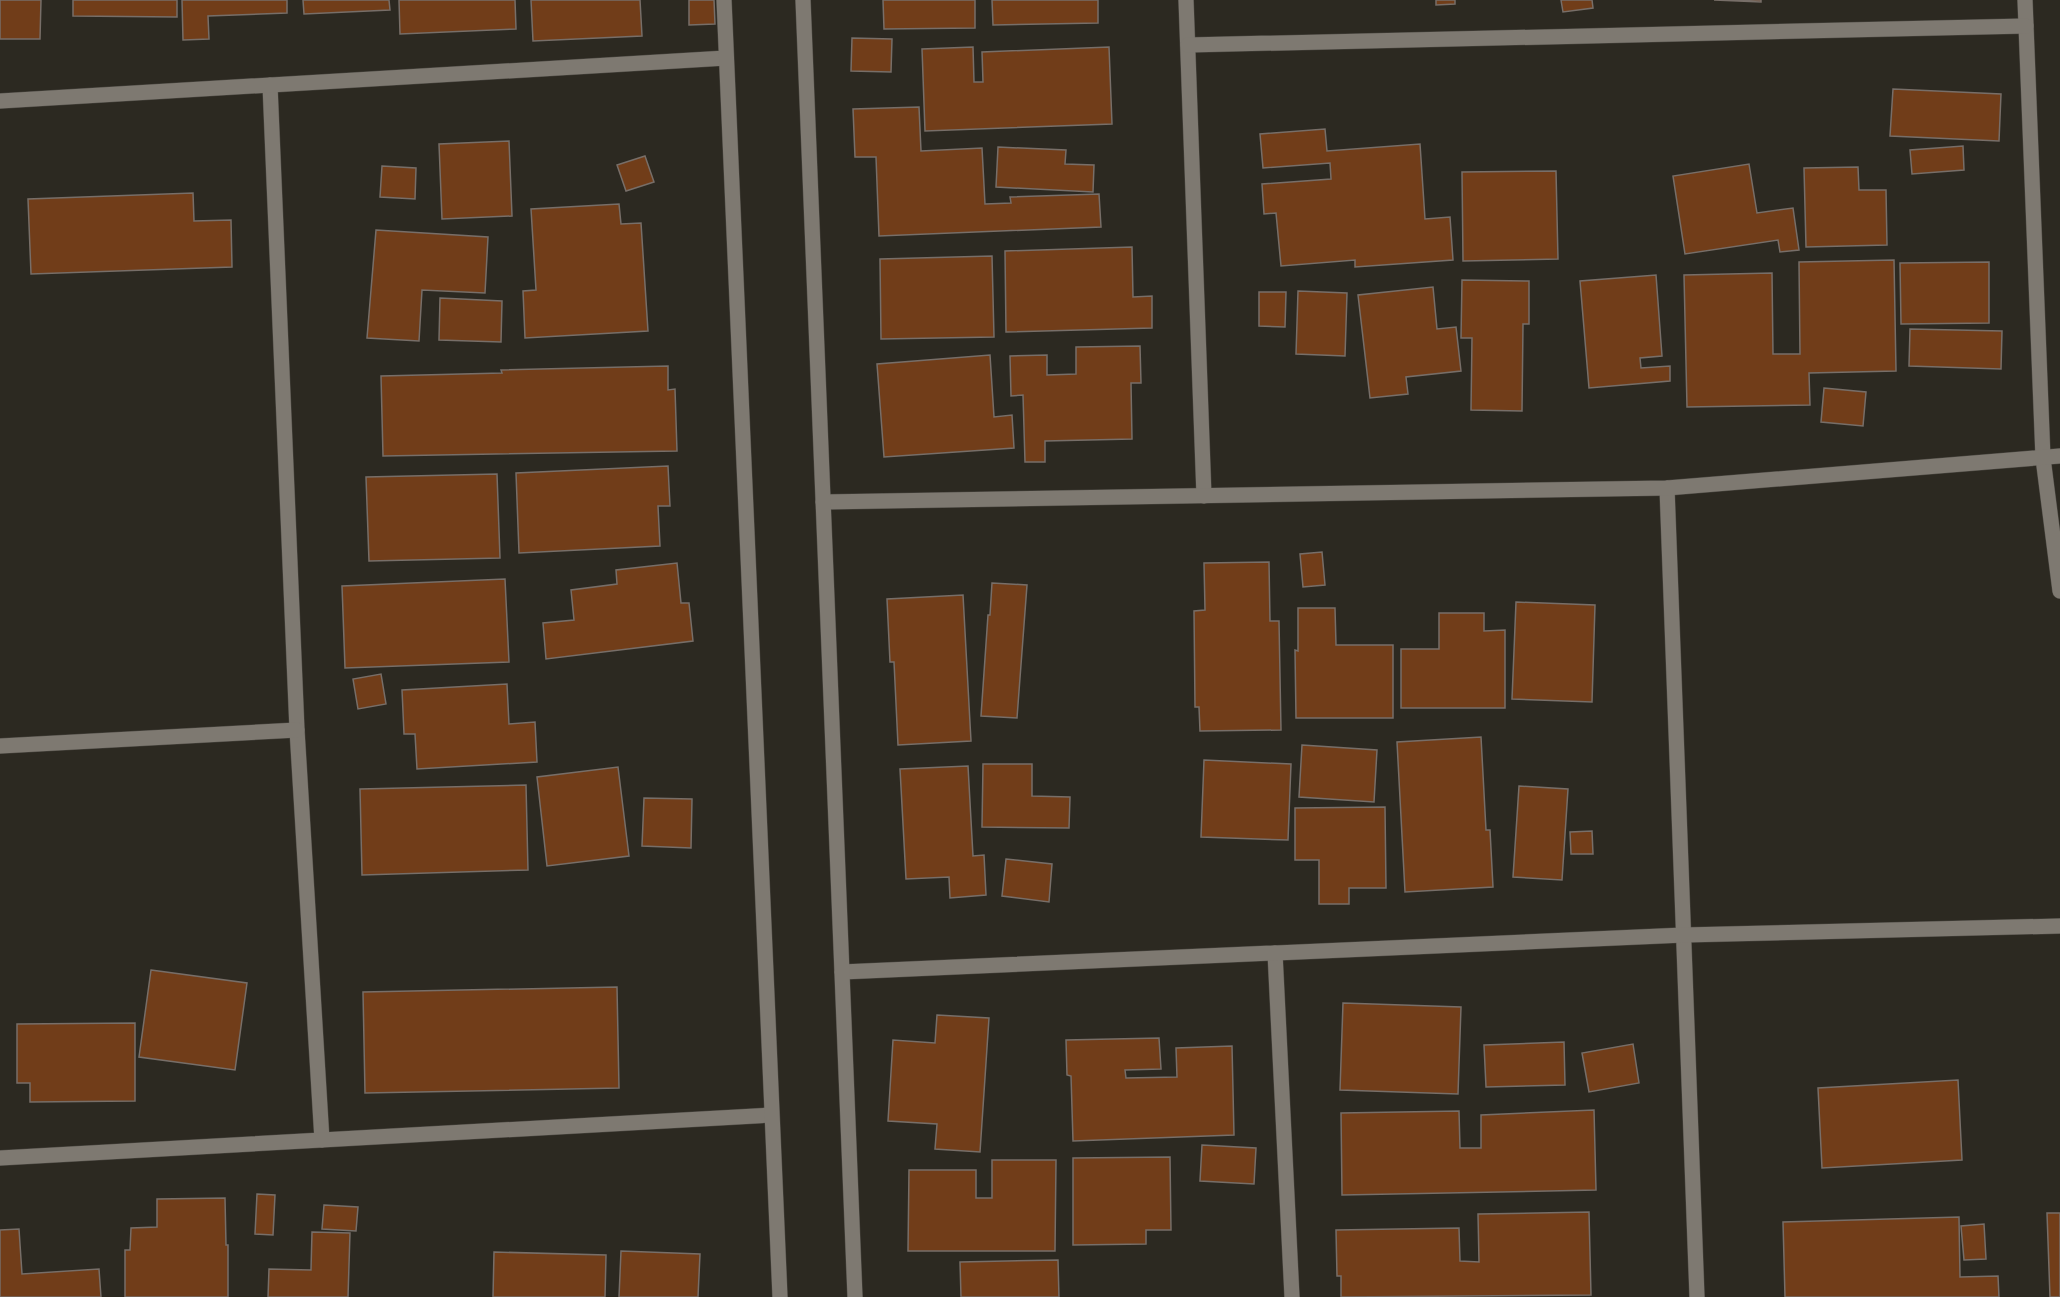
<svg xmlns="http://www.w3.org/2000/svg" width="2060" height="1297" viewBox="0 0 2060 1297" font-family="Georgia,serif">
  <rect width="100%" height="100%" fill="#2c2921"/>
  <g fill="#713d19" stroke="#776e68" stroke-width="1.5">
    <path d="M 0,0 L 41,0 L 40,39 L 0,39 Z"/>
    <path d="M 73,0 L 177,0 L 177,17 L 73,16 Z"/>
    <path d="M 182,0 L 287,0 L 287,13 L 208,16 L 209,39 L 183,40 Z"/>
    <path d="M 303,0 L 389,0 L 390,10 L 304,14 Z"/>
    <path d="M 399,0 L 515,0 L 516,29 L 400,34 Z"/>
    <path d="M 531,0 L 640,0 L 642,36 L 533,41 Z"/>
    <path d="M 689,0 L 714,0 L 715,24 L 689,25 Z"/>
    <path d="M 883,0 L 975,0 L 975,28 L 884,29 Z"/>
    <path d="M 992,0 L 1098,0 L 1098,23 L 993,25 Z"/>
    <path d="M 1436,0 L 1455,0 L 1455,4 L 1436,5 Z"/>
    <path d="M 1561,0 L 1592,0 L 1593,8 L 1563,12 Z"/>
    <path d="M 1714,0 L 1761,0 L 1761,2 Z"/>
    <path d="M 852,38 L 892,39 L 891,72 L 851,71 Z"/>
    <path d="M 973,47 L 974,82 L 983,82 L 982,52 L 1109,47 L 1112,124 L 925,131 L 922,49 Z"/>
    <path d="M 1893,89 L 2001,94 L 1999,141 L 1890,136 Z"/>
    <path d="M 919,107 L 921,151 L 982,148 L 985,204 L 1011,203 L 1010,197 L 1099,194 L 1101,227 L 879,236 L 876,157 L 855,157 L 853,109 Z"/>
    <path d="M 1325,129 L 1327,151 L 1420,144 L 1425,219 L 1450,217 L 1453,260 L 1355,267 L 1355,260 L 1281,266 L 1276,213 L 1264,214 L 1262,184 L 1331,179 L 1330,163 L 1263,168 L 1260,134 Z"/>
    <path d="M 509,141 L 512,216 L 442,219 L 439,144 Z"/>
    <path d="M 1963,146 L 1964,170 L 1912,174 L 1910,150 Z"/>
    <path d="M 998,147 L 1066,150 L 1065,164 L 1094,165 L 1093,192 L 996,187 Z"/>
    <path d="M 645,156 L 654,182 L 626,191 L 617,165 Z"/>
    <path d="M 1749,164 L 1757,213 L 1793,208 L 1799,250 L 1780,252 L 1778,240 L 1685,254 L 1673,176 Z"/>
    <path d="M 382,166 L 416,168 L 415,199 L 380,197 Z"/>
    <path d="M 1858,167 L 1859,190 L 1886,190 L 1887,245 L 1806,247 L 1804,168 Z"/>
    <path d="M 1556,171 L 1558,259 L 1463,261 L 1462,172 Z"/>
    <path d="M 193,193 L 194,221 L 231,220 L 232,267 L 31,274 L 28,199 Z"/>
    <path d="M 619,204 L 621,224 L 641,223 L 648,331 L 525,338 L 523,291 L 536,290 L 531,209 Z"/>
    <path d="M 376,230 L 488,237 L 485,293 L 422,290 L 419,341 L 367,338 Z"/>
    <path d="M 1132,247 L 1133,297 L 1152,296 L 1152,328 L 1006,332 L 1005,251 Z"/>
    <path d="M 992,256 L 994,337 L 881,339 L 880,259 Z"/>
    <path d="M 1894,260 L 1896,371 L 1809,373 L 1810,405 L 1687,407 L 1684,275 L 1772,273 L 1773,354 L 1800,354 L 1799,262 Z"/>
    <path d="M 1989,262 L 1989,323 L 1901,324 L 1900,263 Z"/>
    <path d="M 1656,275 L 1662,356 L 1640,358 L 1641,368 L 1670,366 L 1670,381 L 1589,388 L 1580,281 Z"/>
    <path d="M 1462,280 L 1529,281 L 1529,324 L 1523,324 L 1522,411 L 1471,410 L 1472,338 L 1461,338 Z"/>
    <path d="M 1433,287 L 1437,329 L 1456,327 L 1461,371 L 1406,377 L 1408,394 L 1370,398 L 1358,295 Z"/>
    <path d="M 1298,291 L 1347,293 L 1345,356 L 1296,354 Z"/>
    <path d="M 1259,292 L 1286,292 L 1285,327 L 1259,326 Z"/>
    <path d="M 440,298 L 502,301 L 501,342 L 439,340 Z"/>
    <path d="M 1910,329 L 2002,331 L 2001,369 L 1909,366 Z"/>
    <path d="M 1140,346 L 1141,383 L 1131,383 L 1132,439 L 1045,441 L 1045,462 L 1025,462 L 1023,395 L 1011,396 L 1010,356 L 1047,355 L 1047,375 L 1076,374 L 1076,347 Z"/>
    <path d="M 990,355 L 994,417 L 1012,415 L 1014,448 L 884,457 L 877,364 Z"/>
    <path d="M 668,366 L 668,390 L 675,389 L 677,451 L 383,456 L 381,376 L 502,373 L 501,370 Z"/>
    <path d="M 1824,388 L 1866,392 L 1863,426 L 1821,422 Z"/>
    <path d="M 668,466 L 670,506 L 658,506 L 660,546 L 519,553 L 516,473 Z"/>
    <path d="M 497,474 L 500,558 L 369,561 L 366,477 Z"/>
    <path d="M 1322,552 L 1325,585 L 1303,587 L 1300,554 Z"/>
    <path d="M 1269,562 L 1270,621 L 1279,621 L 1281,730 L 1200,731 L 1199,707 L 1195,707 L 1194,611 L 1205,610 L 1204,563 Z"/>
    <path d="M 677,563 L 681,603 L 689,603 L 693,641 L 546,659 L 543,623 L 574,620 L 571,590 L 617,584 L 616,570 Z"/>
    <path d="M 505,579 L 509,662 L 345,668 L 342,586 Z"/>
    <path d="M 992,583 L 1027,585 L 1017,718 L 981,716 L 988,615 L 990,615 Z"/>
    <path d="M 963,595 L 971,741 L 898,745 L 894,662 L 890,662 L 887,599 Z"/>
    <path d="M 1516,602 L 1595,605 L 1592,702 L 1512,699 Z"/>
    <path d="M 1298,608 L 1335,608 L 1336,645 L 1393,645 L 1393,718 L 1296,718 L 1295,650 L 1298,651 Z"/>
    <path d="M 1439,613 L 1484,613 L 1484,631 L 1505,630 L 1505,708 L 1401,708 L 1401,649 L 1439,649 Z"/>
    <path d="M 381,674 L 386,704 L 358,709 L 353,679 Z"/>
    <path d="M 507,684 L 509,724 L 535,722 L 537,762 L 417,769 L 415,734 L 404,734 L 402,690 Z"/>
    <path d="M 1481,737 L 1486,830 L 1490,830 L 1493,887 L 1405,892 L 1397,742 Z"/>
    <path d="M 1302,745 L 1377,750 L 1374,802 L 1299,797 Z"/>
    <path d="M 1204,760 L 1291,764 L 1288,840 L 1201,837 Z"/>
    <path d="M 983,764 L 1032,764 L 1032,796 L 1070,797 L 1069,828 L 982,827 Z"/>
    <path d="M 968,766 L 973,856 L 984,855 L 986,895 L 950,898 L 949,877 L 906,879 L 900,769 Z"/>
    <path d="M 618,767 L 629,856 L 547,866 L 537,777 Z"/>
    <path d="M 526,785 L 528,870 L 362,875 L 360,789 Z"/>
    <path d="M 1519,786 L 1568,789 L 1562,880 L 1513,877 Z"/>
    <path d="M 644,798 L 692,799 L 691,848 L 642,846 Z"/>
    <path d="M 1385,807 L 1386,888 L 1349,888 L 1349,904 L 1319,904 L 1319,860 L 1295,860 L 1295,808 Z"/>
    <path d="M 1592,831 L 1593,854 L 1571,854 L 1570,832 Z"/>
    <path d="M 1006,859 L 1052,864 L 1049,902 L 1002,896 Z"/>
    <path d="M 151,970 L 247,983 L 235,1070 L 139,1057 Z"/>
    <path d="M 617,987 L 619,1088 L 365,1093 L 363,992 Z"/>
    <path d="M 1343,1003 L 1461,1007 L 1458,1094 L 1340,1090 Z"/>
    <path d="M 937,1015 L 989,1018 L 980,1152 L 935,1149 L 937,1124 L 888,1121 L 893,1040 L 935,1043 Z"/>
    <path d="M 135,1023 L 135,1101 L 30,1102 L 30,1083 L 17,1083 L 17,1024 Z"/>
    <path d="M 1159,1038 L 1161,1069 L 1125,1070 L 1126,1078 L 1177,1077 L 1176,1048 L 1232,1046 L 1234,1135 L 1073,1141 L 1071,1076 L 1067,1075 L 1066,1040 Z"/>
    <path d="M 1564,1042 L 1565,1085 L 1486,1087 L 1484,1045 Z"/>
    <path d="M 1633,1044 L 1639,1083 L 1589,1092 L 1582,1053 Z"/>
    <path d="M 1958,1080 L 1962,1160 L 1822,1168 L 1818,1088 Z"/>
    <path d="M 1594,1110 L 1596,1190 L 1342,1195 L 1341,1113 L 1459,1111 L 1460,1148 L 1481,1148 L 1481,1115 Z"/>
    <path d="M 1202,1145 L 1256,1148 L 1254,1184 L 1200,1181 Z"/>
    <path d="M 1170,1157 L 1171,1230 L 1146,1230 L 1146,1244 L 1073,1245 L 1073,1158 Z"/>
    <path d="M 992,1160 L 1056,1160 L 1055,1251 L 908,1251 L 909,1170 L 976,1170 L 976,1198 L 992,1198 Z"/>
    <path d="M 257,1194 L 275,1195 L 273,1235 L 255,1234 Z"/>
    <path d="M 225,1198 L 226,1245 L 228,1245 L 228,1297 L 125,1297 L 125,1250 L 130,1250 L 131,1228 L 157,1227 L 157,1199 Z"/>
    <path d="M 324,1205 L 358,1207 L 356,1231 L 322,1229 Z"/>
    <path d="M 1589,1212 L 1591,1295 L 1341,1297 L 1341,1276 L 1337,1276 L 1336,1230 L 1459,1228 L 1460,1261 L 1479,1262 L 1478,1214 Z"/>
    <path d="M 2047,1213 L 2060,1213 L 2060,1297 L 2050,1297 Z"/>
    <path d="M 1959,1217 L 1960,1277 L 1998,1276 L 1999,1297 L 1785,1297 L 1783,1222 Z"/>
    <path d="M 1984,1224 L 1986,1259 L 1964,1260 L 1961,1226 Z"/>
    <path d="M 19,1229 L 22,1274 L 99,1269 L 101,1297 L 0,1297 L 0,1230 Z"/>
    <path d="M 312,1232 L 350,1233 L 348,1297 L 268,1297 L 269,1269 L 311,1270 Z"/>
    <path d="M 621,1251 L 700,1254 L 698,1297 L 619,1297 Z"/>
    <path d="M 494,1252 L 606,1255 L 605,1297 L 493,1297 Z"/>
    <path d="M 1058,1260 L 1059,1297 L 961,1297 L 960,1262 Z"/>
  </g>
  <g fill="none" stroke-linecap="round" stroke-linejoin="round">
    <g stroke="#4a4741" stroke-width="16">
      <g id="street">
        <path d="M 1186,0 L 1204,496"/>
        <path d="M 2025,0 L 2043,458 L 2060,591"/>
        <path d="M 1188,45 L 2026,26"/>
        <path d="M 270,85 L 297,730 L 322,1140"/>
        <path d="M 0,101 L 726,58"/>
        <path d="M 1667,488 L 1697,1297"/>
        <path d="M 823,502 L 1667,488 L 2060,456"/>
        <path d="M 0,746 L 297,730"/>
        <path d="M 1275,953 L 1292,1297"/>
        <path d="M 842,972 L 1684,935 L 2060,926"/>
        <path d="M 0,1158 L 771,1115"/>
      </g>
    </g>
    <g stroke="#4a4741" stroke-width="16">
      <g id="secondary">
        <path d="M 724,0 L 780,1297"/>
        <path d="M 803,0 L 855,1297"/>
      </g>
    </g>
    <use href="#street" stroke="#7e7971" stroke-width="15"/>
    <use href="#secondary" stroke="#7e7971" stroke-width="15"/>
  </g>
</svg>
